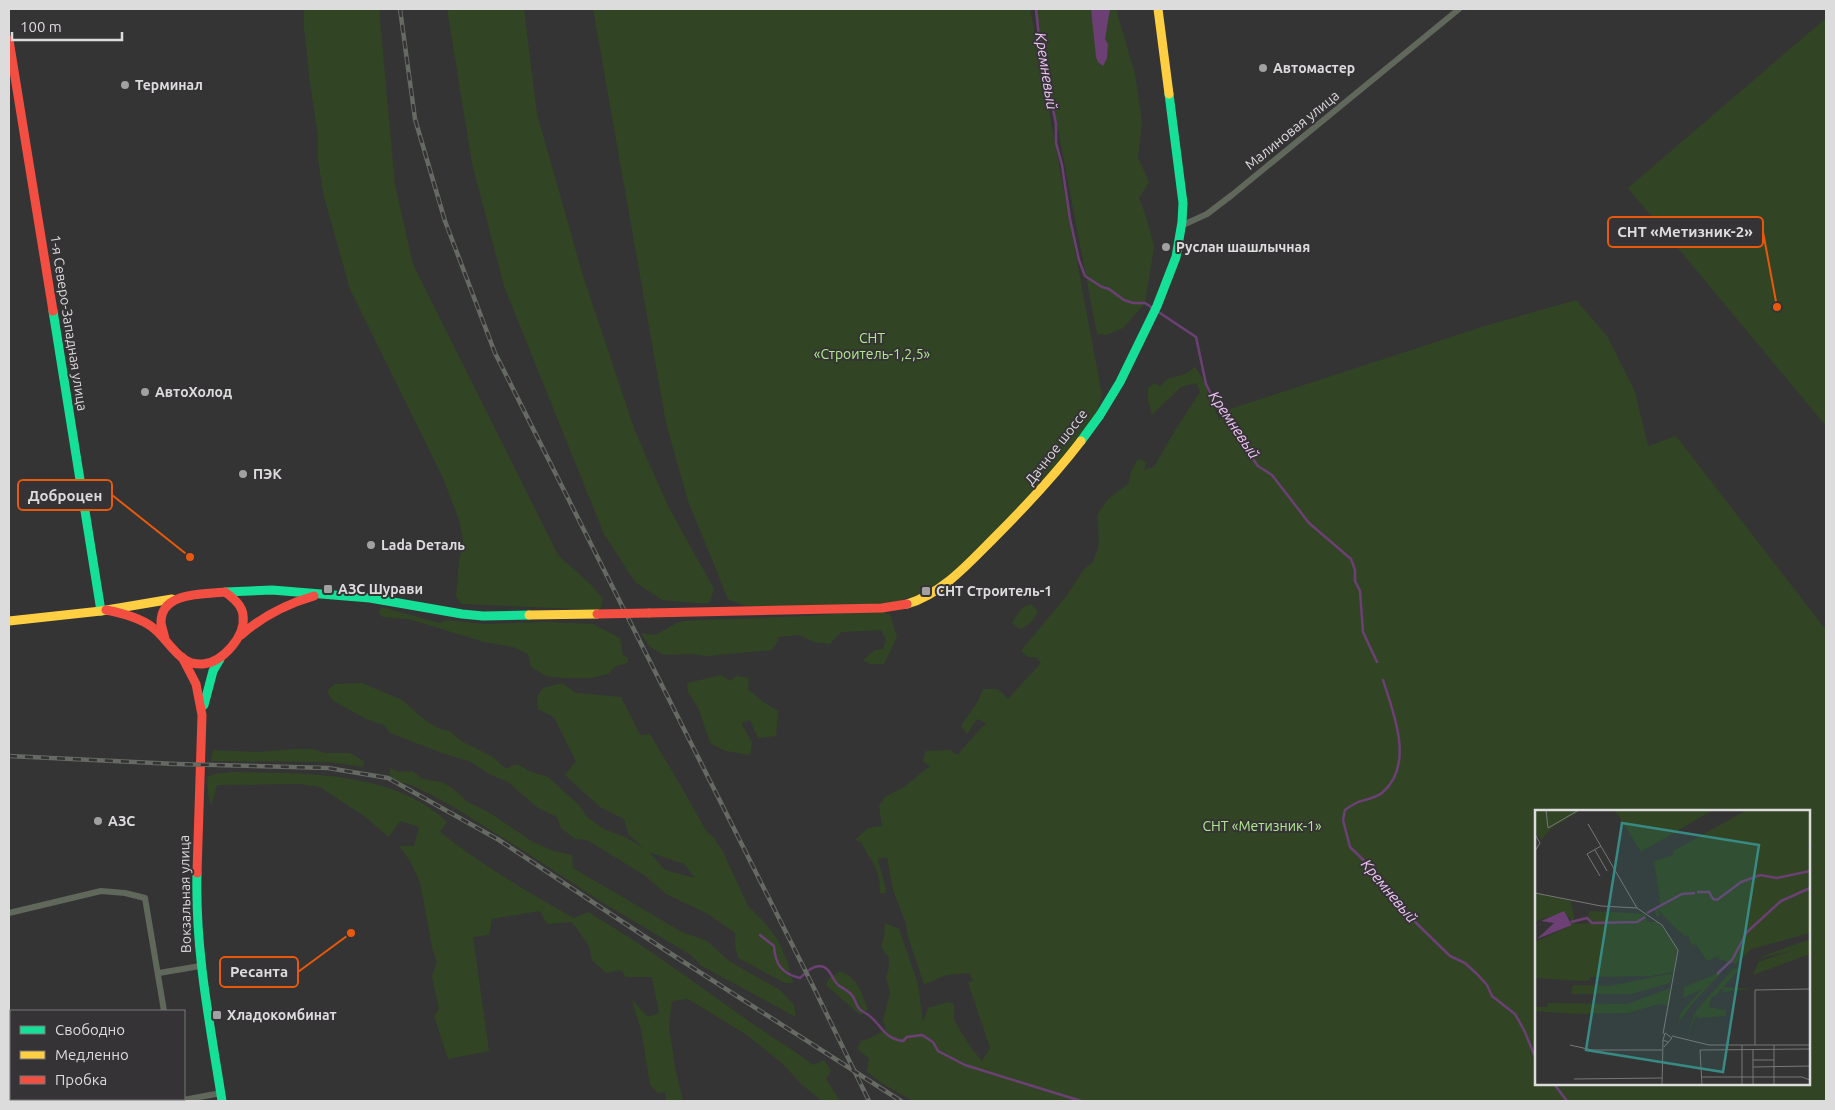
<svg xmlns="http://www.w3.org/2000/svg" width="1835" height="1110" viewBox="0 0 1835 1110" font-family="Ubuntu,sans-serif">
  <rect width="100%" height="100%" fill="#343434"/>
  <g fill="#314524" fill-rule="evenodd">
    <path d="M 304,9 L 379,9 L 395,185 L 413,264 L 558,555 C 573,570 591,582 603,599 L 600,610 L 461,604 L 456,596 L 459,563 L 463,540 L 459,520 L 443,478 L 350,289 L 324,197 L 318,160 L 318,136 L 310,83 L 304,27 Z"/>
    <path d="M 447,9 L 524,9 L 537,114 L 583,276 L 635,431 L 668,506 L 714,589 L 709,604 L 662,600 L 635,582 L 604,534 L 504,286 L 472,163 Z"/>
    <path d="M 593,9 L 1030,9 L 1102,395 L 1097,412 L 1046,480 L 965,565 L 925,592 L 887,605 L 745,606 L 728,599 L 688,501 L 666,423 Z"/>
    <path d="M 1035,9 L 1116,9 L 1135,74 L 1142,122 L 1138,158 L 1149,182 L 1139,198 L 1146,216 L 1154,247 L 1145,303 L 1123,328 L 1107,335 L 1097,334 Z"/>
    <path d="M 1826,18 L 1826,426 L 1628,188 Z"/>
    <path d="M 1576,300 L 1607,336 L 1635,392 L 1648,446 L 1676,436 L 1826,630 L 1826,1101 L 913,1101 L 883,1084 L 867,1072 L 869,1058 L 857,1049 L 861,1041 L 871,1038 L 886,1029 L 883,1020 L 890,993 L 886,977 L 889,968 L 889,958 L 881,947 L 884,937 L 885,923 L 899,929 L 918,984 L 923,1022 L 928,1008 L 949,1002 L 954,1004 L 954,1020 L 971,1048 L 982,1061 L 990,1048 L 968,982 L 973,981 L 969,973 C 962,974 955,974 948,975 C 941,976 933,982 924,984 L 908,937 L 906,923 L 893,890 L 887,857 L 878,859 C 880,871 885,881 886,893 L 880,893 C 881,869 871,862 861,842 L 855,840 L 868,828 L 882,826 L 879,806 L 885,797 L 904,787 L 930,766 L 923,761 L 926,751 L 950,750 L 957,755 L 986,723 L 977,719 L 967,734 L 961,726 L 978,701 L 983,689 L 998,689 L 1008,699 L 1041,663 L 1036,657 L 1028,657 L 1021,651 L 1068,594 L 1083,570 L 1093,562 L 1098,548 L 1099,538 L 1097,515 L 1108,499 L 1129,483 L 1131,471 L 1138,459 L 1146,462 L 1144,470 L 1154,467 L 1174,432 L 1200,392 L 1196,383 L 1181,387 L 1152,415 L 1148,400 L 1148,388 L 1155,383 L 1160,387 C 1171,373 1171,380 1184,374 C 1188,373 1192,369 1195,367 L 1202,377 L 1219,420 L 1227,410 L 1488,325 ZM 1536,811 L 1809,811 L 1809,1084 L 1536,1084 Z"/>
    <path d="M 1031,604 L 1038,611 C 1034,621 1029,625 1020,629 L 1012,623 L 1022,608 Z"/>
    <path d="M 382,607 L 439,623 L 447,620 L 484,624 L 544,622 L 593,624 L 620,638 L 623,655 L 628,658 L 628,663 L 616,666 L 608,674 L 591,678 L 563,678 L 546,676 L 531,667 L 528,654 L 513,647 L 484,642 L 409,619 L 383,617 L 378,612 Z"/>
    <path d="M 882,611 L 890,615 L 897,637 L 884,664 L 870,664 L 863,660 L 875,650 L 883,649 L 886,640 L 881,630 L 841,632 L 830,644 L 814,642 L 799,635 L 778,637 L 778,641 L 772,650 L 708,656 L 690,654 L 664,655 L 650,647 L 641,633 L 655,635 L 677,623 L 683,621 L 806,616 Z"/>
    <path d="M 721,675 L 731,681 L 736,676 L 749,678 L 748,689 L 762,701 L 778,711 L 776,736 L 758,738 L 750,720 L 741,723 L 752,742 L 750,755 L 726,751 L 711,744 L 698,708 L 688,692 L 687,683 Z"/>
    <path d="M 362,683 L 402,700 L 426,721 L 440,729 L 450,731 L 461,741 L 493,757 L 506,769 L 517,764 L 531,772 L 548,777 L 580,806 L 587,817 L 604,829 L 625,837 L 644,848 L 629,835 L 624,819 L 600,807 L 565,775 L 576,761 L 554,717 L 538,709 L 537,697 L 543,688 L 562,683 L 576,693 L 621,697 L 640,735 L 650,734 L 689,800 L 706,831 L 714,838 L 723,852 L 748,906 L 766,924 L 779,942 L 788,964 L 793,983 L 785,983 L 738,958 L 735,944 L 735,933 L 708,914 L 666,894 L 644,875 L 587,840 L 575,839 L 561,828 L 557,817 L 538,808 L 508,782 L 489,774 L 471,762 L 442,753 L 390,733 L 384,725 L 366,719 L 332,700 L 327,691 L 335,684 ZM 649,852 L 684,864 L 695,878 L 665,870 Z"/>
    <path d="M 298,749 L 312,749 L 325,753 L 350,753 L 364,761 L 363,767 L 329,762 L 211,761 L 213,750 L 257,752 Z"/>
    <path d="M 390,768 L 399,772 L 412,771 L 423,779 L 441,782 L 452,788 L 468,802 L 490,813 L 533,842 L 554,851 L 572,855 L 573,868 L 682,932 L 707,941 L 729,961 L 780,990 L 794,1005 L 796,1017 L 700,965 L 691,955 L 600,901 L 524,851 L 452,806 L 414,786 L 390,779 Z"/>
    <path d="M 233,772 C 304,774 393,770 447,822 L 440,832 C 482,865 528,893 574,918 L 588,912 C 644,945 697,984 750,1022 C 771,1037 793,1049 813,1065 L 824,1060 L 831,1071 L 826,1079 L 840,1101 L 822,1101 L 801,1084 L 784,1065 L 747,1035 L 688,999 L 672,1001 L 669,1026 L 675,1067 L 683,1101 L 666,1101 L 665,1092 L 658,1093 L 650,1085 L 641,1029 L 631,999 L 648,1017 L 659,1013 L 652,977 L 626,977 L 621,970 L 606,973 L 592,960 L 589,946 L 572,922 L 547,924 L 540,911 L 492,919 L 489,935 L 473,937 L 489,1051 L 448,1059 L 434,1016 L 439,1009 L 432,976 L 437,962 L 432,947 L 420,882 L 410,861 L 399,846 L 414,846 L 419,827 L 400,821 L 389,837 L 364,816 L 320,787 L 300,784 L 217,785 L 211,806 L 208,793 L 207,777 L 215,774 Z"/>
    <path d="M 840,971 C 858,978 862,993 868,1010 L 860,1015 L 826,985 L 829,978 Z"/>
  </g>
  <path fill="#6c4075" d="M 1091,9 L 1110,9 L 1105,39 L 1108,44 L 1107,58 L 1103,66 L 1098,62 L 1096,57 Z"/>
  <g fill="none" stroke-linecap="round" stroke-linejoin="round">
    <g stroke="#6c4075" stroke-width="2.5">
      <path d="M 1036,9 L 1039,37 L 1056,124 L 1056,143 L 1062,165 L 1070,219 L 1079,260 L 1085,276 L 1102,287 L 1109,289 L 1124,300 L 1133,303 L 1145,303 L 1196,337 L 1206,384 L 1218,408 L 1231,424 L 1250,455 L 1258,466 L 1272,475 L 1309,523 L 1351,559 L 1355,570 L 1355,581 L 1360,591 L 1363,632 L 1377,662"/>
      <path d="M 1383,680 C 1393,712 1415,764 1383,792 C 1377,798 1367,799 1358,802 C 1354,804 1349,807 1345,810 L 1343,820 L 1350,847 L 1377,873 L 1383,884 L 1408,915 L 1450,956 L 1465,963 L 1478,975 L 1487,985 L 1492,996 L 1515,1014 L 1524,1030 L 1536,1059"/>
      <path d="M 760,935 L 774,946 C 775,964 782,974 800,978 C 806,973 811,966 820,966 C 830,967 832,979 838,985 C 842,988 847,990 851,994 C 855,998 855,1002 858,1007 C 860,1011 864,1012 867,1014 C 882,1024 882,1038 903,1041 L 907,1037 L 922,1035 L 933,1042 L 938,1051 L 965,1065 L 1081,1101"/>
      <path d="M 1554,1084 L 1567,1101"/>
    </g>
    <g stroke="#60675b" stroke-width="6">
      <path d="M 1183,225 L 1207,214 L 1232,195 L 1459,9"/>
      <path d="M 9,913 L 101,891 L 125,893 L 145,898 L 164,1011"/>
      <path d="M 159,973 L 200,966"/>
      <path d="M 178,1101 L 221,1093"/>
    </g>
    <g stroke="#16e098" stroke-width="9">
      <path d="M 53,311 L 101,611"/>
      <path d="M 1081,441 L 1100,415 L 1120,382 L 1157,306 L 1176,257 L 1182,222 L 1183,203 L 1169,94"/>
      <path d="M 225,592 L 272,590 L 370,598 L 462,614 L 483,616 L 529,615"/>
      <path d="M 204,705 L 213,671 L 220,659"/>
      <path d="M 197,873 C 195,951 210,1024 222,1101"/>
    </g>
    <g stroke="#ffcf43" stroke-width="9">
      <path d="M 1158,9 L 1169,94"/>
      <path d="M 907,604 C 942,594 969,563 994,538 C 1025,507 1055,475 1081,441"/>
      <path d="M 529,615 L 597,614"/>
      <path d="M 9,621 L 101,611 L 172,599"/>
    </g>
    <g stroke="#f24e42" stroke-width="9">
      <path d="M 9,40 L 53,311"/>
      <path d="M 106,610 C 122,613 139,617 152,627 C 169,639 178,666 203,664 C 223,662 246,636 243,615 C 242,605 233,598 225,592 C 203,594 160,592 161,623 C 162,628 164,634 165,639"/>
      <path d="M 649,613 L 882,608 L 907,604"/>
      <path d="M 241,635 C 263,616 286,604 314,596"/>
      <path d="M 182,657 L 196,684 L 202,715 L 197,873"/>
    </g>
    <g stroke="#656a62" stroke-width="4.5">
      <g id="rail">
        <path d="M 400,9 L 415,119 L 445,221 L 495,353 L 811,982 L 869,1101"/>
        <path d="M 9,756 L 176,764 L 328,768 L 388,778 L 499,840 L 665,950 L 901,1101"/>
      </g>
    </g>
    <use href="#rail" stroke="#353335" stroke-width="2.5" stroke-dasharray="8" stroke-linecap="butt"/>
    <path stroke="#f24e42" stroke-width="9" d="M 597,614 L 649,613"/>
  </g>
  <g fill="#a2a1a2" stroke="#353335" stroke-width="2">
    <circle cx="1263" cy="68" r="5"/>
    <circle cx="125" cy="85" r="5"/>
    <circle cx="1166" cy="247" r="5"/>
    <circle cx="145" cy="392" r="5"/>
    <circle cx="243" cy="474" r="5"/>
    <circle cx="371" cy="545" r="5"/>
    <rect x="323" y="584" width="10" height="10" rx="2.5"/>
    <rect x="921" y="586" width="10" height="10" rx="2.5"/>
    <circle cx="98" cy="821" r="5"/>
    <rect x="212" y="1010" width="10" height="10" rx="2.5"/>
  </g>
  <g text-anchor="middle" stroke-width="4" stroke-linejoin="round" paint-order="stroke">
    <g font-size="14" font-weight="bold" fill="#dddcdd" stroke="#353335" text-anchor="start">
      <text x="1273" y="73">Автомастер</text>
      <text x="135" y="90">Терминал</text>
      <text x="1176" y="252">Руслан шашлычная</text>
      <text x="155" y="397">АвтоХолод</text>
      <text x="253" y="479">ПЭК</text>
      <text x="381" y="550">Lada Dеталь</text>
      <text x="338" y="594">АЗС Шурави</text>
      <text x="936" y="596">СНТ Строитель-1</text>
      <text x="108" y="826">АЗС</text>
      <text x="227" y="1020">Хладокомбинат</text>
    </g>
    <g font-size="14" fill="#dddcdd" stroke="#353335">
      <text transform="translate(1292 130) rotate(-39)" y="5">Малиновая улица</text>
      <text transform="translate(69 323) rotate(81)" y="5">1-я Северо-Западная улица</text>
      <text transform="translate(1056 447) rotate(-52)" y="5">Дачное шоссе</text>
      <text transform="translate(185 894) rotate(-91)" y="5">Вокзальная улица</text>
    </g>
    <g font-size="14" fill="#afeb8d" stroke="#353335">
      <text x="872" y="343">СНТ<tspan x="872" dy="16">«Строитель-1,2,5»</tspan></text>
      <text x="1262" y="831">СНТ «Метизник-1»</text>
    </g>
    <g font-size="15" font-style="italic" fill="#f0c5f8" stroke="#353335">
      <text transform="translate(1046 71) rotate(81)" y="5">Кремневый</text>
      <text transform="translate(1234 425) rotate(56)" y="5">Кремневый</text>
      <text transform="translate(1389 891) rotate(50)" y="5">Кремневый</text>
    </g>
  </g>
  <g transform="translate(1535 810)">
    <rect width="275" height="275" fill="#343434"/>
    <path d="M 0,0 L 46,0 L 17,18 L 6,30 L 0,22 ZM 80,0 L 178,0 L 106,42 ZM 212,0 L 275,0 L 275,35 L 272,35 L 275,40 L 275,123 L 216,139 L 201,154 L 183,149 L 184,146 L 172,151 L 160,133 L 160,136 L 155,132 L 153,124 L 151,127 L 136,114 L 123,99 L 125,106 L 121,106 L 120,99 L 126,97 L 119,51 L 138,45 L 138,41 ZM 0,83 L 36,91 L 40,114 L 66,113 L 54,110 L 53,103 L 57,101 L 111,104 L 112,112 L 123,112 L 142,137 L 139,162 L 116,166 L 55,167 L 55,170 L 48,171 L 0,168 L 0,132 L 37,115 L 36,109 L 27,103 L 0,111 ZM 275,129 L 275,144 L 218,165 L 223,152 L 259,140 L 221,149 L 223,148 ZM 207,157 L 188,177 L 218,179 L 187,182 L 189,179 L 185,179 L 183,184 L 176,188 L 174,197 L 191,200 L 191,206 L 163,208 L 161,205 L 151,230 L 160,202 L 198,159 ZM 188,161 L 158,193 L 143,213 L 145,204 L 167,179 L 148,188 L 149,177 ZM 138,163 L 135,173 L 96,184 L 36,184 L 38,175 L 75,176 ZM 135,178 L 134,196 L 124,194 L 93,203 L 42,204 L 0,201 L 0,197 L 12,197 L 13,193 L 92,194 Z" fill="#314524"/>
    <path d="M 29,101 L 37,115 L 2,129 L 19,113 L 6,111 Z" fill="#6c4075"/>
    <path fill="none" stroke="#6c4075" stroke-width="2.5" d="M 162,82 L 174,82 L 178,89 L 182,90 L 206,72 L 225,65 L 242,68 L 275,61M 112,103 L 147,84 L 160,83M 36,112 L 52,108 L 57,113 L 102,112 L 110,107M 182,164 L 197,150 L 212,122 L 246,91 L 275,78"/>
    <path fill="none" stroke="#787778" stroke-width="1" d="M 11,0 L 13,18M 53,14 L 102,98M 13,18 L 44,0M 0,24 L 5,33 L 0,41M 60,40 L 72,61M 65,66 L 52,44 L 66,36M 0,83 L 66,96 L 102,98 L 127,115 L 143,140 L 128,224M 137,226 L 174,235 L 275,235M 35,235 L 57,240 L 127,240M 207,235 L 207,275M 220,235 L 220,180 L 275,179M 239,235 L 239,275M 129,237 L 137,228 L 130,223 L 128,230 L 133,232M 218,250 L 239,250M 218,257 L 275,256M 167,267 L 267,267 L 275,270M 39,269 L 127,268M 127,275 L 128,230M 167,275 L 165,240 L 275,239M 218,275 L 218,240"/>
    <path fill="#388a84" fill-opacity="0.15" stroke="#388a84" stroke-width="2.5" d="M 87,13 L 224,35 L 188,262 L 51,240 Z"/>
    <rect width="275" height="275" fill="none" stroke="#dddcdd" stroke-width="2.5"/>
  </g>
  <path fill="none" stroke="#e8590c" stroke-width="2" d="M1777 307L1763 232M190 557L112 495M351 933L298 972"/>
  <g fill="#e8590c" stroke="#353335" stroke-width="2">
    <circle cx="1777" cy="307" r="5"/>
    <circle cx="190" cy="557" r="5"/>
    <circle cx="351" cy="933" r="5"/>
  </g>
  <g fill="#353335" stroke="#e8590c" stroke-width="2">
    <rect x="1608" y="217" width="155" height="30" rx="5"/>
    <rect x="18" y="480" width="94" height="30" rx="5"/>
    <rect x="220" y="957" width="78" height="30" rx="5"/>
  </g>
  <g font-size="15" text-anchor="middle" font-weight="bold" fill="#dddcdd">
    <text x="1685" y="237">СНТ «Метизник-2»</text>
    <text x="65" y="501">Доброцен</text>
    <text x="259" y="977">Ресанта</text>
  </g>
  <rect width="1835" height="1110" fill="none" stroke="#dddcdd" stroke-width="20"/>
  <rect x="10" y="1010" width="175" height="90" fill="#353335" stroke="#787778"/>
  <rect x="20" y="1026" width="25" height="8" fill="#16e098" stroke="#787778"/>
  <text x="55" y="1035" font-size="15" fill="#dddcdd">Свободно</text>
  <rect x="20" y="1051" width="25" height="8" fill="#ffcf43" stroke="#787778"/>
  <text x="55" y="1060" font-size="15" fill="#dddcdd">Медленно</text>
  <rect x="20" y="1076" width="25" height="8" fill="#f24e42" stroke="#787778"/>
  <text x="55" y="1085" font-size="15" fill="#dddcdd">Пробка</text>
  <path d="M12 32v8h110v-8" fill="none" stroke="#dddcdd" stroke-width="2.5"/>
  <text x="20" y="32" font-size="15" fill="#dddcdd" stroke="#353335" stroke-width="4" paint-order="stroke">100 m</text>
</svg>
